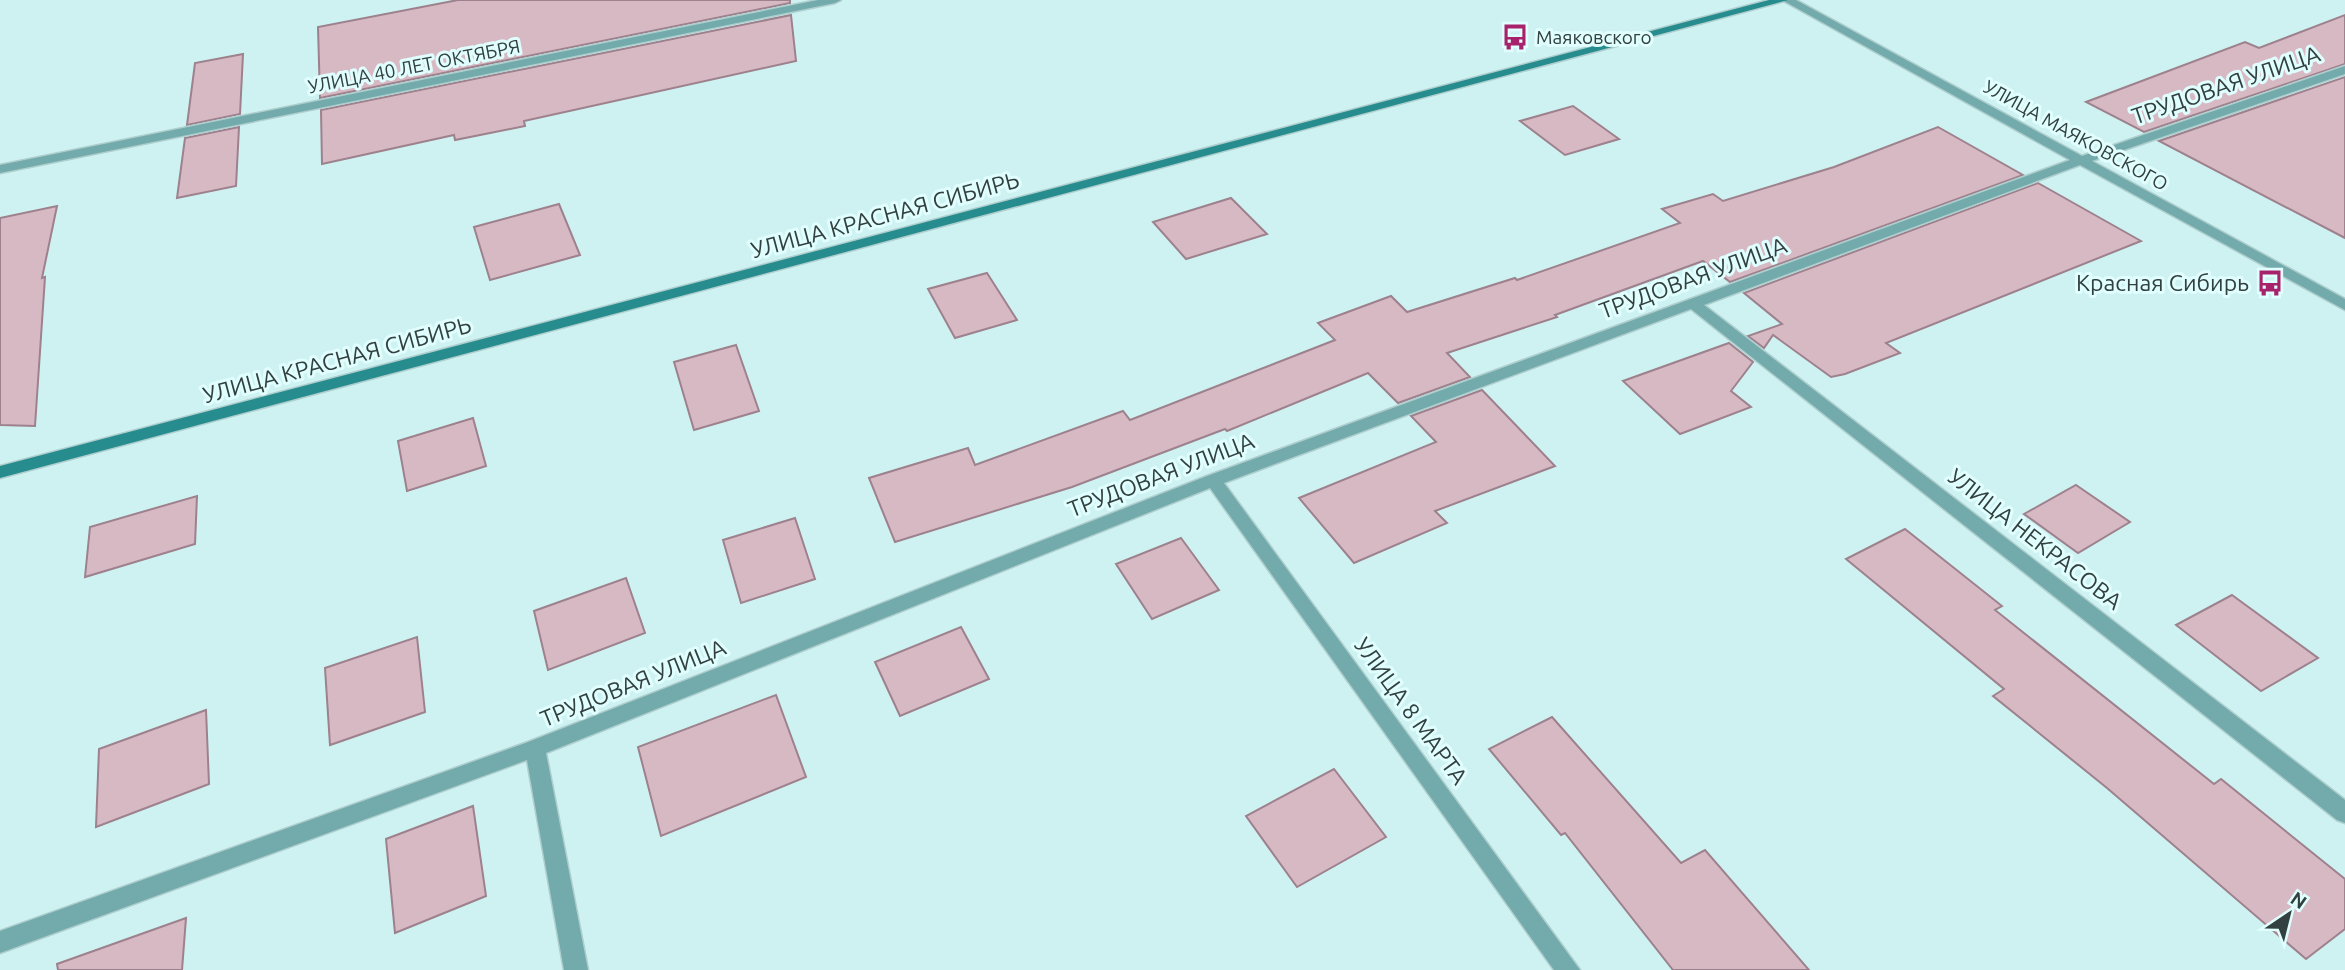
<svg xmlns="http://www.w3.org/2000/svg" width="2345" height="970" viewBox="0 0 2345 970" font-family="Ubuntu,sans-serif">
  <rect width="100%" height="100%" fill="#cef2f2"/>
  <g fill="#d7b9c4" stroke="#9d818c" stroke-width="2">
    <path d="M 458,0 L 790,0 L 790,3 L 320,98 L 318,27 Z"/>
    <path d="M 791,15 L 796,61 L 524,121 L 525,126 L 455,140 L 454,135 L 322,164 L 321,110 Z"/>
    <path d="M 2345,15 L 2345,64 L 2144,132 L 2086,102 L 2245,42 L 2259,48 Z"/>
    <path d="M 243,54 L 240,114 L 187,125 L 195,63 Z"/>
    <path d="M 2345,77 L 2345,238 L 2159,141 Z"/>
    <path d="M 1573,106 L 1619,139 L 1565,155 L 1520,121 Z"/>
    <path d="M 239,127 L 236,186 L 177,198 L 185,138 Z"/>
    <path d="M 1938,127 L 2023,175 L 1730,282 L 1703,261 L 1555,315 L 1557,317 L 1447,353 L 1470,377 L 1398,403 L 1368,373 L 1227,431 L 1225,429 L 1072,487 L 895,542 L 869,478 L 968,448 L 975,465 L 1123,411 L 1130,420 L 1335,340 L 1318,323 L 1391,296 L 1407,312 L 1515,278 L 1517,280 L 1680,223 L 1662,209 L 1713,194 L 1723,201 L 1834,167 Z"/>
    <path d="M 2038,183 L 2141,241 L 1886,343 L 1900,353 L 1845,374 L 1831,377 L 1773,335 L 1764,348 L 1748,336 L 1782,324 L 1744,293 Z"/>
    <path d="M 1231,198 L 1267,234 L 1186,259 L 1153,222 Z"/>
    <path d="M 559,204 L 580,255 L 490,280 L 474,227 Z"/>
    <path d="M 57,206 L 42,278 L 45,277 L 35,426 L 0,425 L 0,218 Z"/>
    <path d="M 987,273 L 1017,320 L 955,338 L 928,289 Z"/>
    <path d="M 1729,343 L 1753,362 L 1731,391 L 1751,407 L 1680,434 L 1623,381 Z"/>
    <path d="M 736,345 L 759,411 L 694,430 L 674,362 Z"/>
    <path d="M 1482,390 L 1555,466 L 1435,511 L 1447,523 L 1354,563 L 1299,498 L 1436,442 L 1411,416 Z"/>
    <path d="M 473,418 L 486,466 L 407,491 L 398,441 Z"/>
    <path d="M 2076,485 L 2130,522 L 2078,553 L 2024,514 Z"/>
    <path d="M 197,496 L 195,544 L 85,577 L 90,527 Z"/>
    <path d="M 795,518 L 815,579 L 741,603 L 723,540 Z"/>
    <path d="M 1905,529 L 2002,606 L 1995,610 L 2214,784 L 2221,779 L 2345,879 L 2345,929 L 2306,959 L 2107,788 L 1993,696 L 2004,689 L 1846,559 Z"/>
    <path d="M 1181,538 L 1219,590 L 1152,619 L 1116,564 Z"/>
    <path d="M 626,578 L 645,633 L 548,670 L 534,611 Z"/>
    <path d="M 2232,595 L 2318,658 L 2261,691 L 2176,625 Z"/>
    <path d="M 961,627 L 989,679 L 900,716 L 875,662 Z"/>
    <path d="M 417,637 L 425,712 L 330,745 L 325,668 Z"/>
    <path d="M 776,695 L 806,777 L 661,836 L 638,747 Z"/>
    <path d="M 206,710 L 209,784 L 96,827 L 99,749 Z"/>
    <path d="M 1552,717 L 1681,863 L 1705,850 L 1809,970 L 1673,970 L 1565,833 L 1561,835 L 1489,749 Z"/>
    <path d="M 1334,769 L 1386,837 L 1297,887 L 1246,816 Z"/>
    <path d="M 473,806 L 486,896 L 395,933 L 386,839 Z"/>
    <path d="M 186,918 L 182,970 L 58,970 L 57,964 Z"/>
  </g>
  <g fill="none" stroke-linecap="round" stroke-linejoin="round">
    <g stroke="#afcece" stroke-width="3">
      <g id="street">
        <path d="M 818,0 L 841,0 L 835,3 L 0,173 L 0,165 Z"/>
        <path d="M 1782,0 L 1796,0 L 2082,156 L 2345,66 L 2345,74 L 2092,161 L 2345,299 L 2345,310 L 2080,165 L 1704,305 L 2345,800 L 2345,823 L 2337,820 L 1691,309 L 1224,483 L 1580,970 L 1554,970 L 1210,488 L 546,753 L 588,970 L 564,970 L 527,760 L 0,953 L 0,931 L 528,742 L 1207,476 L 2070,160 Z"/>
      </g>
    </g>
    <g stroke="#afcece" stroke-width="3">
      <path id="secondary" d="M 1769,0 L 1788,0 L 0,478 L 0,466 Z"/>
    </g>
    <use href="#street" fill="#73abac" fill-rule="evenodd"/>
    <use href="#secondary" fill="#278c8e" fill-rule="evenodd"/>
  </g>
  <defs>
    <g id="bus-bare" transform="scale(2.1)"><path d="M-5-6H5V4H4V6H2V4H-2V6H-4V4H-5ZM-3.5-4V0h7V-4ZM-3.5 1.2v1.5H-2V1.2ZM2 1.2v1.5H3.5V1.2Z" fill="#a8226b" stroke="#e1fefe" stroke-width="2.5" paint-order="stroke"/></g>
  </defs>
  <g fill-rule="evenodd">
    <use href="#bus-bare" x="1515" y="37"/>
    <use href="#bus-bare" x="2270" y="283"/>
  </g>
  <g text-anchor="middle" stroke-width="6" stroke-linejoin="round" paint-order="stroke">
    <g font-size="19" fill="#324040" stroke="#e1fefe" text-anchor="start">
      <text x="1536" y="44">Маяковского</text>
    </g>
    <g font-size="19" fill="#324040" stroke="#e1fefe">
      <text transform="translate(414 66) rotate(-11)" y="7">УЛИЦА 40 ЛЕТ ОКТЯБРЯ</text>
      <text transform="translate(2076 135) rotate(29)" y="7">УЛИЦА МАЯКОВСКОГО</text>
    </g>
    <g font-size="23" fill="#324040" stroke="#e1fefe">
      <text transform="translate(2226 85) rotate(-19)" y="8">ТРУДОВАЯ УЛИЦА</text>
      <text transform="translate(885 215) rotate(-15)" y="8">УЛИЦА КРАСНАЯ СИБИРЬ</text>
      <text transform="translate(1693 278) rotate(-20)" y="8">ТРУДОВАЯ УЛИЦА</text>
      <text transform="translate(337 360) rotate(-15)" y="8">УЛИЦА КРАСНАЯ СИБИРЬ</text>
      <text transform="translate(1161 475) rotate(-21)" y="8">ТРУДОВАЯ УЛИЦА</text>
      <text transform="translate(2035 539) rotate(38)" y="8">УЛИЦА НЕКРАСОВА</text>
      <text transform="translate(633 683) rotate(-22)" y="8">ТРУДОВАЯ УЛИЦА</text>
      <text transform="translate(1411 711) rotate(54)" y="8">УЛИЦА 8 МАРТА</text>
    </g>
    <g font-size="23" fill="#324040" stroke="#e1fefe" text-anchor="end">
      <text x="2249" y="291">Красная Сибирь</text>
    </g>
  </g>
  <g transform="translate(2289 914) rotate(35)" stroke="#e1fefe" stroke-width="5" paint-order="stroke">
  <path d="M0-5L12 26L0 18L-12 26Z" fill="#324040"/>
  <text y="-10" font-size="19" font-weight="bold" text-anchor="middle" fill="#324040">N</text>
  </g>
</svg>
